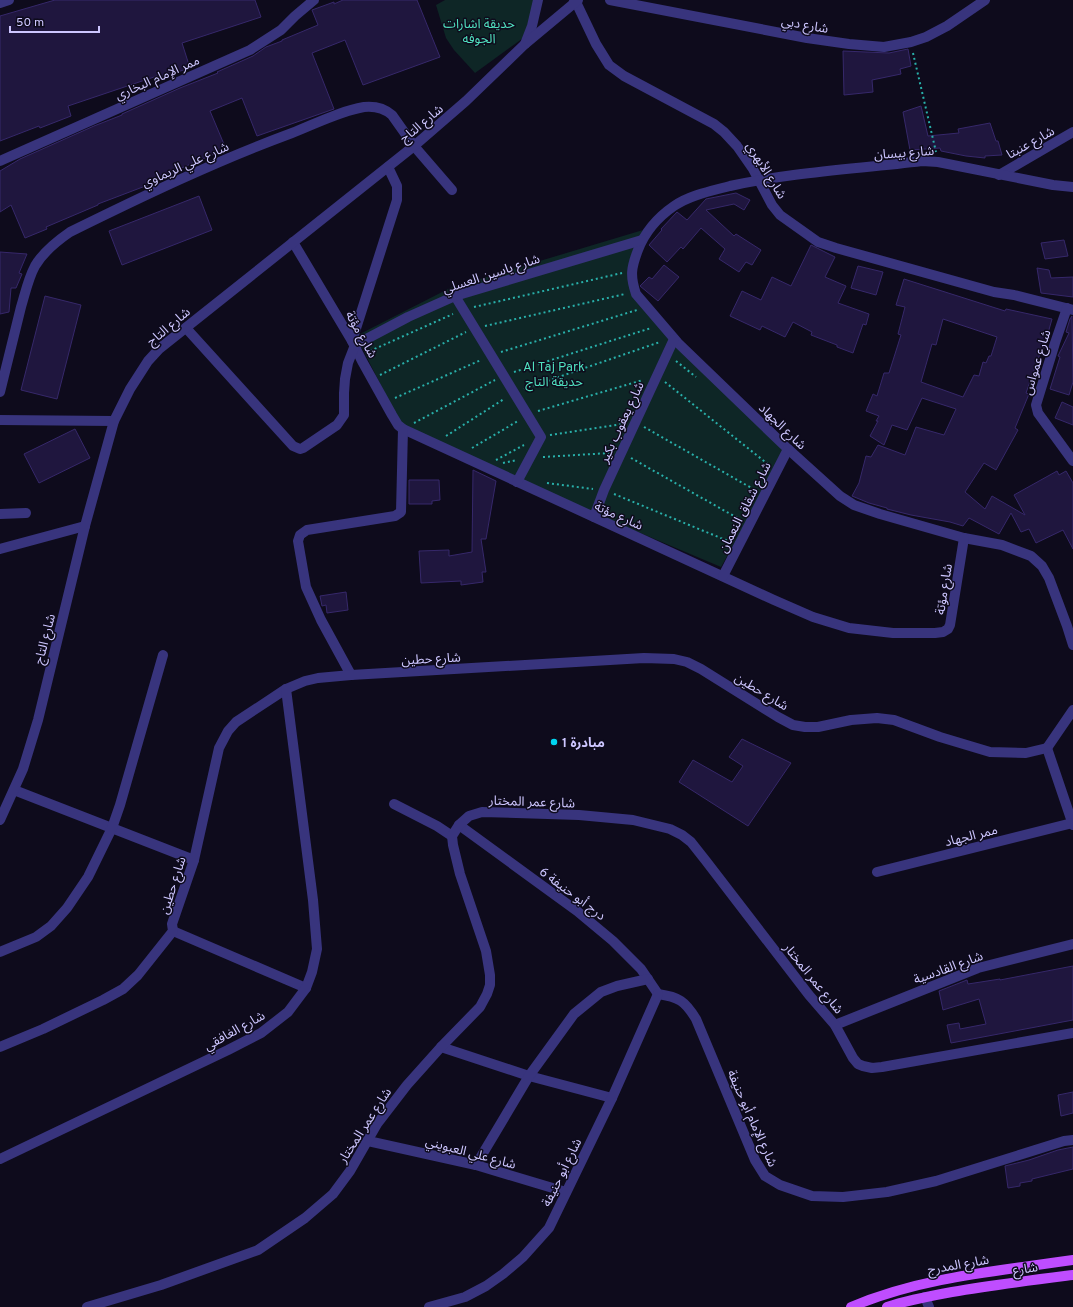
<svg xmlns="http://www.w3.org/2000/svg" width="1073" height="1307" viewBox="0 0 1073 1307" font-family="Overpass,'Noto Sans Arabic',sans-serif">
  <rect width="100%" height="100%" fill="#0e0b1c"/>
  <g fill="#0e2626">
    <path d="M 445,0 L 536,0 L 526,36 L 475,73 L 454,50 L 446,38 L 436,5 Z"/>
    <path d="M 643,230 L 628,271 L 631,293 L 788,446 L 721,567 L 593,513 L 402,427 L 356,336 L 450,288 Z"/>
  </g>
  <g fill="#1f163e" stroke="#36286a" fill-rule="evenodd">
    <path d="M 55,0 L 255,0 L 261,17 L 182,43 L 190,68 L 158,78 L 157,76 L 68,106 L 71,116 L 40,128 L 39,126 L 0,141 L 0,16 Z"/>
    <path d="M 343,0 L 417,0 L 440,57 L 363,85 L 345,40 L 312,53 L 334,109 L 257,136 L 242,98 L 210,111 L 226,149 L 172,172 L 172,174 L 148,184 L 148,185 L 98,204 L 98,205 L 46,227 L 47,229 L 25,238 L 11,205 L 0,212 L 0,171 L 20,159 L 94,126 L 122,115 L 122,114 L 180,88 L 218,73 L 217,72 L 253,56 L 266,47 L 282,41 L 282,40 L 318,25 L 312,10 L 334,2 L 334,4 Z"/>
    <path d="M 908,49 L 911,66 L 900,69 L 901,74 L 872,80 L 873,92 L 844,95 L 843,51 L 889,53 Z"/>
    <path d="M 921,106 L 928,136 L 959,133 L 958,129 L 990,123 L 996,141 L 998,141 L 1002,155 L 985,156 L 985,158 L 966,156 L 941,151 L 940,148 L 910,150 L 903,112 Z"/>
    <path d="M 736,193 L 750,200 L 744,210 L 734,204 L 706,210 L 734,236 L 736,234 L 761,250 L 752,265 L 746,262 L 739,272 L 719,259 L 725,249 L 701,228 L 683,249 L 681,247 L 667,262 L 649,245 L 662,230 L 661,229 L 677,212 L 687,220 L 706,199 Z"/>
    <path d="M 199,196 L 212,230 L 122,265 L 109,231 Z"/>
    <path d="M 1064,240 L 1068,256 L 1045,259 L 1041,243 Z"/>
    <path d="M 811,245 L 835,257 L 825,277 L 846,286 L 838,303 L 869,314 L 866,325 L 863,324 L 853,353 L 837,347 L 837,345 L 811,335 L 812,332 L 793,322 L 785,337 L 762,326 L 760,330 L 730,316 L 742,291 L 761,300 L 772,277 L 791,286 Z"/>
    <path d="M 0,252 L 27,254 L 19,273 L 22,274 L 16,288 L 11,288 L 9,312 L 0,314 Z"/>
    <path d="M 664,265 L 679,277 L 658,301 L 640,286 L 649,277 L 652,279 Z"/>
    <path d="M 858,266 L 883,272 L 876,295 L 851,288 Z"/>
    <path d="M 1037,268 L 1049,270 L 1051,278 L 1073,277 L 1073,297 L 1041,293 Z"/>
    <path d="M 904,279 L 1005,311 L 1006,309 L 1052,319 L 1043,351 L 1041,351 L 1026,393 L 1029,394 L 1015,428 L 1018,430 L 996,470 L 984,463 L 965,492 L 985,509 L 992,496 L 1025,515 L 1014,495 L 1057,471 L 1059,475 L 1066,471 L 1073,483 L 1073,549 L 1063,530 L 1036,543 L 1029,529 L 1021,532 L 1011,513 L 999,534 L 969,518 L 963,526 L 950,522 L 911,515 L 887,509 L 887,508 L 869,503 L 852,496 L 859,483 L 866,456 L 871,457 L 878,445 L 905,455 L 916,427 L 944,435 L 956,409 L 922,398 L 907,430 L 892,425 L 884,445 L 870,436 L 878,421 L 876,421 L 879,416 L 866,411 L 873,394 L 877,396 L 884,373 L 889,373 L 901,335 L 898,334 L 905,307 L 896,305 ZM 943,319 L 997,337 L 991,356 L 989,356 L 986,363 L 983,362 L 979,376 L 974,375 L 963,397 L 921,382 L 932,344 L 936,345 Z"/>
    <path d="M 45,296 L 81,305 L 57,399 L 21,390 Z"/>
    <path d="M 1072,316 L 1073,382 L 1069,395 L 1050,389 L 1060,357 L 1058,356 L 1069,333 L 1066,332 L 1070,319 Z"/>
    <path d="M 1062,402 L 1073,407 L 1073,425 L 1055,418 Z"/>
    <path d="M 75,429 L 90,458 L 39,483 L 24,454 Z"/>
    <path d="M 473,470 L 496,481 L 486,539 L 481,539 L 486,572 L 482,572 L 483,582 L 461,585 L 461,581 L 421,583 L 419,551 L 449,550 L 449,556 L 472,552 Z"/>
    <path d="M 409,480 L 439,480 L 440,500 L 432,501 L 432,504 L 409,504 Z"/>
    <path d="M 346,592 L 348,610 L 327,613 L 326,605 L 322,606 L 320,596 Z"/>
    <path d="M 742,739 L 791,763 L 748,826 L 679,782 L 693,760 L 732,782 L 743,766 L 729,757 Z"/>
    <path d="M 1073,966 L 1073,1020 L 951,1043 L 947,1025 L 959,1023 L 960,1029 L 986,1024 L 979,999 L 943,1010 L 939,991 L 967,980 L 968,984 L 1000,979 L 1000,980 Z"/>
    <path d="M 1073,1092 L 1073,1113 L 1061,1116 L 1058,1095 Z"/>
    <path d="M 1073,1147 L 1073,1169 L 1032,1179 L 1032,1181 L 1020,1183 L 1020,1186 L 1008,1188 L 1005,1166 L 1029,1160 L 1058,1150 Z"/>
  </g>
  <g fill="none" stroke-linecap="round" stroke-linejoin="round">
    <g stroke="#29b0aa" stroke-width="2" stroke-dasharray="2 3" stroke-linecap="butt">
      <path d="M 913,53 L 936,152"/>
      <path d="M 474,307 L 622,273"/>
      <path d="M 485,326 L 625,294"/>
      <path d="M 370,351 L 453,314"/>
      <path d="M 501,352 L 637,310"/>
      <path d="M 676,361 L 696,377"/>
      <path d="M 514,372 L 651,328"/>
      <path d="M 380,375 L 466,332"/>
      <path d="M 665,382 L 769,465"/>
      <path d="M 524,389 L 660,342"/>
      <path d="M 395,398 L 481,360"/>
      <path d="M 538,411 L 643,380"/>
      <path d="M 414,423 L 495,380"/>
      <path d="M 644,427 L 755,490"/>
      <path d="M 550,435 L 623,424"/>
      <path d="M 446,436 L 504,399"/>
      <path d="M 472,448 L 518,421"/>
      <path d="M 543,457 L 610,453"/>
      <path d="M 631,458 L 741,520"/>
      <path d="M 496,460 L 524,445"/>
      <path d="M 503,463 L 517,460"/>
      <path d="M 547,483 L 593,489"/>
      <path d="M 614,494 L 728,541"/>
    </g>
    <g stroke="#38347d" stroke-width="10">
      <path d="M 574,0 L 576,2 L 596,44 L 609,65 L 624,76 L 714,124 L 724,132 L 737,146 L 753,169 L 772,205 L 780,215 L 818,242 L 836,248 L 994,292 L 1014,295 L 1073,310"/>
      <path d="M 610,0 L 807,38 L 849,44 L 884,47 L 911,42 L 926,37 L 947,26 L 985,0"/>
      <path d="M 0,3 L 9,0"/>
      <path d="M 525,44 L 532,26 L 538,0"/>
      <path d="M 0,161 L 250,50 L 281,30 L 295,16 L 314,0"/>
      <path d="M 999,175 L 1073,132"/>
      <path d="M 1073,187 L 1053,185 L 938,162 L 922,161 C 858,169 793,172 730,186 C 711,191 690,195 674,206 C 658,217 645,232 638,250 C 631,268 630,276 636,294 L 678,343 L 788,449 L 840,496 L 854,505 L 880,514 L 964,538 L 1002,545 L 1031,556 L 1042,566 L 1049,578 L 1067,626 L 1073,645"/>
      <path d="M 293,242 L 352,341 L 362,361 L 392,415 L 398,425 L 403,429 L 774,600 L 813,617 L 849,628 L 893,633 L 935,633 L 943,632 L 948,629 L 950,625 L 964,538"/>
      <path d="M 455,296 L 541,437 L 517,482"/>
      <path d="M 1067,308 L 1055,343 L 1036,405 L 1038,413 L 1073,461"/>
      <path d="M 186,328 L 293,446 L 300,449 L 303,448 L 337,425 L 344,415 L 344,393 L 345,379 L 348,363 L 355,345 L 408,317 L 455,296 L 642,240"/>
      <path d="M 352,341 L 397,200 L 397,186 L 388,167"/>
      <path d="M 0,392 C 7,363 14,335 21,307 C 25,294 28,279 35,266 C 43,252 57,241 70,232 C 143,196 216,161 292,133 C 315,124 340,111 364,107 C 374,106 384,108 392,115 L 414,146 L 452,190"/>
      <path d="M 0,420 L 114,421"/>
      <path d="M 0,514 L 26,513"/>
      <path d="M 594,517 L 604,490 L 674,339"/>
      <path d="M 0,549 L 85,526"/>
      <path d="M 723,576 L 788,449"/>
      <path d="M 351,675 L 321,620 L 306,587 L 298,541 L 300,535 L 307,530 L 395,516 L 401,512 L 403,429"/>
      <path d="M 1047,748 L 1073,825"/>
      <path d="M 1047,748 L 1073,710"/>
      <path d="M 14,790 L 194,860"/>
      <path d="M 394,804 L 437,826 L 452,836"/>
      <path d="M 0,820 L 23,769 L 38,720 L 85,526 L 114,421 L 130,389 L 148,361 L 159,349 L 414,146 L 466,101 L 524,45 L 578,0"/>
      <path d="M 459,825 L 577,911 L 613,941 L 641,969 L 658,994"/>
      <path d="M 877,872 L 1072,823"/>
      <path d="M 173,931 L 306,988"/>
      <path d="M 0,952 L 36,937 L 51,926 L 67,908 L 88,877 L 112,828 L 120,805 L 163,655"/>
      <path d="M 658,994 C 679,997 685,1001 696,1019 L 755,1160 L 765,1176 L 780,1185 L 812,1196 L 843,1197 L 887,1192 L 936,1181 L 1064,1141 L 1073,1140"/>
      <path d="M 835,1025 L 978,968 L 1073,944"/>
      <path d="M 0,1047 L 43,1029 L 103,1000 L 123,989 L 138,975 L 173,931 L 172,924 L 194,860 L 219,748 L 228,731 L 236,722 L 286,689 L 305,681 L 318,678 L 351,675 L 644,658 L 674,659 L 687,662 L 701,669 L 778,717 L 793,725 L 805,727 L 818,727 L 851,720 L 877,718 L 894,720 L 940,737 L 990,752 L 1026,753 L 1047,748"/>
      <path d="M 441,1047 L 529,1076 L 612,1098"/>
      <path d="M 368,1141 L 476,1165 L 566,1192"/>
      <path d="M 0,1159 L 228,1050 L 261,1033 L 288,1012 L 306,988 L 312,972 L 317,949 L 313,900 L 286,689"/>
      <path d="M 476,1165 L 529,1076 L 574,1014 L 601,992 L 617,986 L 648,979"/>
      <path d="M 925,1297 L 929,1307"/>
      <path d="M 87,1307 L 161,1285 L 258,1250 L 305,1218 L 333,1194 L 350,1171 L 377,1124 L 407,1085 L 441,1047 L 480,1007 L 487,994 L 490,985 L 490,975 L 486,951 L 460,874 L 453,845 L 452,836 L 459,825 L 469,816 L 482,812 L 579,815 L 633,820 L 670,829 L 682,835 L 691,842 L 706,861 L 809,995 L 835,1025 L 853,1058 L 858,1064 L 863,1066 L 872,1068 L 882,1067 L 1073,1033"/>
      <path d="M 429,1307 L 465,1297 L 486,1286 L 503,1274 L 523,1257 L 549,1228 L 612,1098 L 658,994"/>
    </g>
    <g stroke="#bf4dff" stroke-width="10">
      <path d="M 851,1307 C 921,1277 998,1271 1073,1260"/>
      <path d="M 887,1307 C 908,1300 930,1296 952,1292 C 992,1285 1033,1280 1073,1275"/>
    </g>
  </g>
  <circle fill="#00d5f1" stroke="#0e0b1c" stroke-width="1.5" cx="554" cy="742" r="4"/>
  <g text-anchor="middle" stroke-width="3" stroke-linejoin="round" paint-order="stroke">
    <g font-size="13" fill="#50e1bf" stroke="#0e0b1c">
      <text x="479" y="28">حديقة اشارات<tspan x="479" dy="15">الجوفه</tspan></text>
      <text x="554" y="371">Al Taj Park<tspan x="554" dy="15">حديقة التاج</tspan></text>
    </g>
    <g font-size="13" fill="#cdc6ff" stroke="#0e0b1c">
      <text transform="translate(805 24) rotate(10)" y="5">شارع دبي</text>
      <text transform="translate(157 77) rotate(-24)" y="5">ممر الإمام البخاري</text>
      <text transform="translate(421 123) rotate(-40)" y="5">شارع التاج</text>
      <text transform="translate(1030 142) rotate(-29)" y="5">شارع عنبتا</text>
      <text transform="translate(904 152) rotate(-4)" y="5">شارع بيسان</text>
      <text transform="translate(185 164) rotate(-24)" y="5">شارع علي الريماوي</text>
      <text transform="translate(767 170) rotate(58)" y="5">شارع الأبهري</text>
      <text transform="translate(491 273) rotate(-18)" y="5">شارع ياسين العسلي</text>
      <text transform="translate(168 326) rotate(-40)" y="5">شارع التاج</text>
      <text transform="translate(362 334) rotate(61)" y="5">شارع مؤتة</text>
      <text transform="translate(1036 362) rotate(-73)" y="5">شارع عمواس</text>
      <text transform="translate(621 422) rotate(-65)" y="5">شارع يعقوب بكير</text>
      <text transform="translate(783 426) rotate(44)" y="5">شارع الجهاد</text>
      <text transform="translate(744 507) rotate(-63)" y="5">شارع شقاق النعمان</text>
      <text transform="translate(619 515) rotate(24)" y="5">شارع مؤتة</text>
      <text transform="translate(943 589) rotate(-81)" y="5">شارع مؤتة</text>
      <text transform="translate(44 639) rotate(-76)" y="5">شارع التاج</text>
      <text transform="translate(431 658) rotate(-3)" y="5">شارع حطين</text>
      <text transform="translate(762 691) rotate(31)" y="5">شارع حطين</text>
      <text transform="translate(532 801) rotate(2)" y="5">شارع عمر المختار</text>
      <text transform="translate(971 835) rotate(-14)" y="5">ممر الجهاد</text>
      <text transform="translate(172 885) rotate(-72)" y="5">شارع حطين</text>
      <text transform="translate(573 893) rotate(37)" y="5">درج أبو حنيفة 6</text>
      <text transform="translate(948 967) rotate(-20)" y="5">شارع القادسية</text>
      <text transform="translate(814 978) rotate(51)" y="5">شارع عمر المختار</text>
      <text transform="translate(234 1030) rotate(-29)" y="5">شارع الغافقي</text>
      <text transform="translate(753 1118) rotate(66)" y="5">شارع الإمام أبو حنيفة</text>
      <text transform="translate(364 1125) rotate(-57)" y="5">شارع عمر المختار</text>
      <text transform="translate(471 1152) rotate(15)" y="5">شارع علي العبويني</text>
      <text transform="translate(561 1172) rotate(-64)" y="5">شارع أبو حنيفة</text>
      <text transform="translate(958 1264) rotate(-10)" y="5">شارع المدرج</text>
      <text transform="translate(1025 1268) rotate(-8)" y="5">شارع</text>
    </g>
    <g font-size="13" font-weight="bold" fill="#cdc6ff" stroke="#0e0b1c" text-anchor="start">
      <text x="562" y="747">مبادرة 1</text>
    </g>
  </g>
  <path d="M10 26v6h89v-6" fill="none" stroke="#cdc6ff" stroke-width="2"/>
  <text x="16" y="26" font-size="12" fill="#cdc6ff" stroke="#0e0b1c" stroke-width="3" paint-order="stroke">50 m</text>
</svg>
